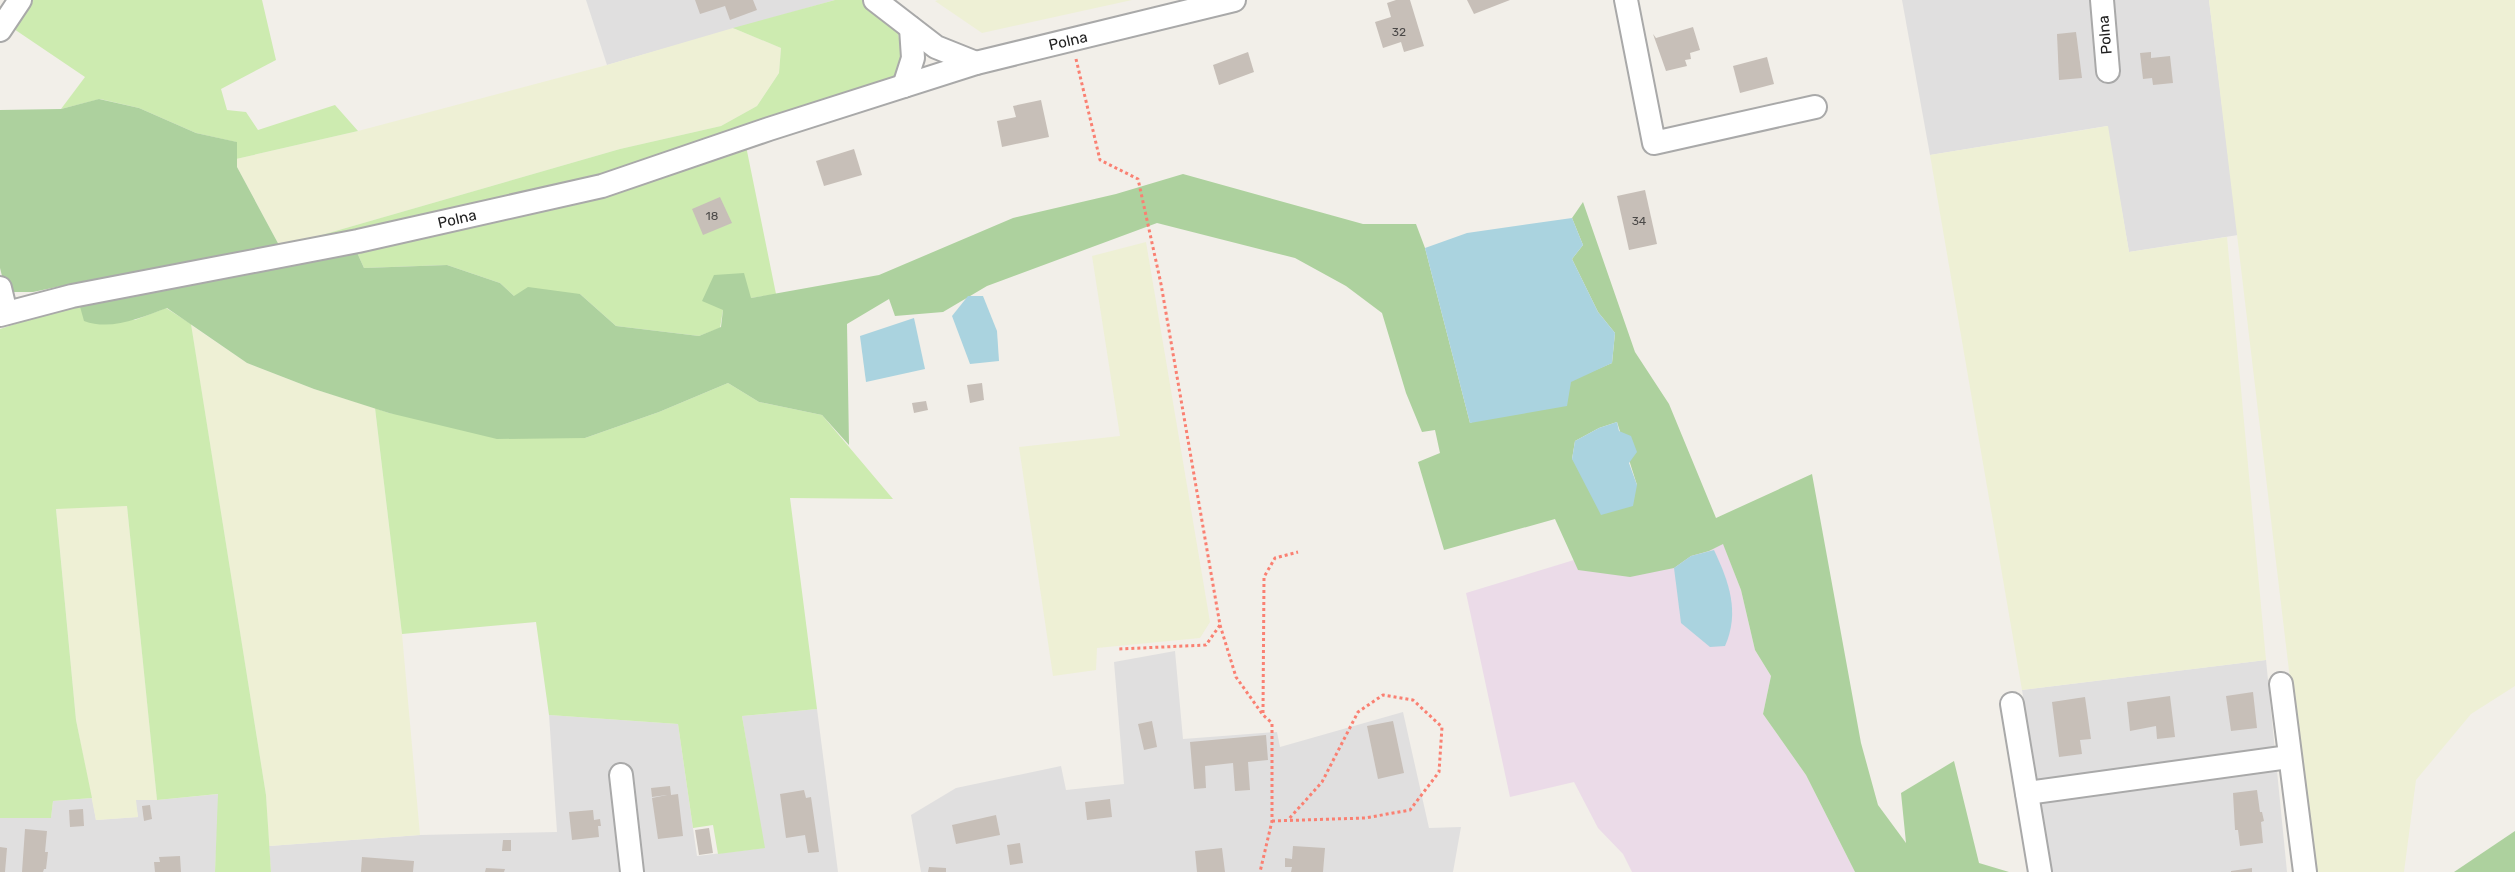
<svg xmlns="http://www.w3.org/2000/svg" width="2515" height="872" viewBox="0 0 2515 872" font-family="Rubik,sans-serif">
  <rect width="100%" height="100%" fill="#f2efe9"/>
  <g fill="#e0dfdf">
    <path d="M 586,0 L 835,0 L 607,65 Z"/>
    <path d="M 1902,0 L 2209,0 L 2238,235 L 2129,252 L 2107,126 L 1930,155 Z"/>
    <path d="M 1175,651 L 1183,739 L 1277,732 L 1280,747 L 1403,712 L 1429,828 L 1461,827 L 1453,872 L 921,872 L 911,815 L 956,788 L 1061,766 L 1066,790 L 1124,784 L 1114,662 Z"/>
    <path d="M 2266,660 L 2287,872 L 2052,872 L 2022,690 Z"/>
    <path d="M 817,709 L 838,872 L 271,872 L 269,846 L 420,835 L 557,832 L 549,715 L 678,724 L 697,856 L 764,848 L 742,716 Z"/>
    <path d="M 219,794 L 215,872 L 0,872 L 0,818 L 51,818 L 53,801 L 92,798 L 96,820 L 138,817 L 135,800 L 157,800 Z"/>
  </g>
  <path fill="#ebdbe8" d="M 1723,543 L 1741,590 L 1755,650 L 1771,676 L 1763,714 L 1806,775 L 1855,872 L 1632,872 L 1623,854 L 1598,828 L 1574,782 L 1510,797 L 1466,593 L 1574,560 L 1579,570 L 1709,551 Z"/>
  <g fill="#eef0d5">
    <path d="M 938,0 L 1132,0 L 982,33 L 935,1 Z"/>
    <path d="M 2209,0 L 2515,0 L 2515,686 L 2471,714 L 2416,780 L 2404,872 L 2313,872 Z"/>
    <path d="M 733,28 L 781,48 L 779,73 L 757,106 L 721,126 L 620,149 L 280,247 L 237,167 L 236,159 L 358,131 L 607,65 Z"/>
    <path d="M 2108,126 L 2129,252 L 2227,237 L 2266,660 L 2022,690 L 1930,155 Z"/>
    <path d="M 1146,242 L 1210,622 L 1200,638 L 1097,648 L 1096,670 L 1053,676 L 1019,447 L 1120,436 L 1092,256 Z"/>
    <path d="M 191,325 L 247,363 L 314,389 L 375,408 L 402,634 L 420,835 L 269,846 L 266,795 Z"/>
    <path d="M 127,506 L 157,800 L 136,800 L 138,817 L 96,820 L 76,720 L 56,508 Z"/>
  </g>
  <g fill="#cdebb0">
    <path d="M 31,0 L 262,0 L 276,60 L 221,89 L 227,110 L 246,112 L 258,130 L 335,105 L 358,131 L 236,159 L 236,142 L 196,133 L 139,108 L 100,99 L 61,109 L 85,77 L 11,27 Z"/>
    <path d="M 835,0 L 864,0 L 897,27 L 903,62 L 894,82 L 601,176 L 280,247 L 620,149 L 721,126 L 757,106 L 779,73 L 781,48 L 733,28 Z"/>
    <path d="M 746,146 L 776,294 L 751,298 L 723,310 L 720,328 L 699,336 L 616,326 L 580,294 L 514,296 L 500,283 L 447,265 L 364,268 L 355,248 Z"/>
    <path d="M 79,303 L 135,320 L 166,308 L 191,324 L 266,795 L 271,872 L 215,872 L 218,794 L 157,800 L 127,506 L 56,509 L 76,720 L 92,798 L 53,801 L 51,818 L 0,818 L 0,329 Z"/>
    <path d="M 728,383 L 759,402 L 822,415 L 893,499 L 790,498 L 817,709 L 742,716 L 765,848 L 718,854 L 713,825 L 693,828 L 678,724 L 549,715 L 536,622 L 402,634 L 375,408 L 389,413 L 585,438 L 659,412 Z"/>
  </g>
  <g fill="#add19e" fill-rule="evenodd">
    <path d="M 99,99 L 139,108 L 196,133 L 237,142 L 237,167 L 280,247 L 153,276 L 66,285 L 33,292 L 6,292 L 0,268 L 0,110 L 61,109 Z"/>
    <path d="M 1183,174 L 1363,224 L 1416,224 L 1425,248 L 1470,423 L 1612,363 L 1615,333 L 1598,312 L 1572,259 L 1583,245 L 1572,218 L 1583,202 L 1635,352 L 1669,404 L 1716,518 L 1812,474 L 1861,743 L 1878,805 L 1906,843 L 1901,793 L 1954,761 L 1979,863 L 2009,872 L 1855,872 L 1806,775 L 1763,714 L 1771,676 L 1755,650 L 1741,590 L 1723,544 L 1709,551 L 1691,556 L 1674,568 L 1630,577 L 1578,570 L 1555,519 L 1444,550 L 1418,462 L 1440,453 L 1435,430 L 1422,432 L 1406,393 L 1382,313 L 1346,286 L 1295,258 L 1157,223 L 987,286 L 943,312 L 895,316 L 889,299 L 847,324 L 849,445 L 822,415 L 759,402 L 728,383 L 659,412 L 585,438 L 497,439 L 389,413 L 314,389 L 247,363 L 167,308 C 140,318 111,331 84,321 L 79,303 L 158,292 L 355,248 L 364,268 L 447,265 L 500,283 L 514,296 L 528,287 L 580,294 L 616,326 L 699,336 L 721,327 L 723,310 L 702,301 L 714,275 L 744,273 L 751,298 L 879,275 L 1013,218 L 1116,194 ZM 1617,422 L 1637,485 L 1572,459 L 1575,441 L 1599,428 Z"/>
    <path d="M 2515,831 L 2515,872 L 2454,872 Z"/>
  </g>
  <g fill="#aad3df">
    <path d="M 1572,218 L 1583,245 L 1572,259 L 1598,312 L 1615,333 L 1612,363 L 1571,382 L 1567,406 L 1470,423 L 1425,248 L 1467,233 Z"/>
    <path d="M 968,296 L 983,296 L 997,331 L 999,361 L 970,364 L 952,316 Z"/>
    <path d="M 914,318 L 925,369 L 866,382 L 860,336 Z"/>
    <path d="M 1617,422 L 1619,431 L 1631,436 L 1637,452 L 1629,463 L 1637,485 L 1633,506 L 1601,515 L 1572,459 L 1575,441 L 1599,428 Z"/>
    <path d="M 1714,550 C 1729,582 1740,612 1725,646 L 1710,647 L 1681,623 L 1674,568 L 1691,556 Z"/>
  </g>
  <g fill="#c7bfb8">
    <path d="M 695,0 L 753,0 L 757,10 L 730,20 L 725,6 L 700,14 Z"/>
    <path d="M 1396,0 L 1410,0 L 1424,46 L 1404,52 L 1401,42 L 1383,48 L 1375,22 L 1391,17 L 1387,3 Z"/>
    <path d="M 1467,0 L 1510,0 L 1474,14 Z"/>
    <path d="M 1693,27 L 1700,50 L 1690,53 L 1691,59 L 1685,60 L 1687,66 L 1666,71 L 1653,34 L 1656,38 Z"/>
    <path d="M 2076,32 L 2082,78 L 2059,80 L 2057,34 Z"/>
    <path d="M 1248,52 L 1254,72 L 1219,85 L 1213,65 Z"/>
    <path d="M 2151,52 L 2151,58 L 2170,56 L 2173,83 L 2153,85 L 2152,78 L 2143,79 L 2140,53 Z"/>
    <path d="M 1767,57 L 1774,84 L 1740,93 L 1733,66 Z"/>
    <path d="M 1041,100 L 1049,137 L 1002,147 L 997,121 L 1016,117 L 1013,106 Z"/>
    <path d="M 854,149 L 862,175 L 824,186 L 816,161 Z"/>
    <path d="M 1645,190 L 1657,244 L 1629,250 L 1617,196 Z"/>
    <path d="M 720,197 L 732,223 L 703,235 L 692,209 Z"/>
    <path d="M 982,383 L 984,400 L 970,403 L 967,385 Z"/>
    <path d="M 926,401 L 928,410 L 914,413 L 912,403 Z"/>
    <path d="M 2253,692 L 2257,728 L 2231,731 L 2226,696 Z"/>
    <path d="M 2170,696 L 2175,737 L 2157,739 L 2156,726 L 2130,731 L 2127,702 Z"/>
    <path d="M 2085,697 L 2091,739 L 2080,740 L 2082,754 L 2059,757 L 2052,702 Z"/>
    <path d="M 1152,721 L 1157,747 L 1144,750 L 1138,724 Z"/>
    <path d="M 1393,721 L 1404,773 L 1378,779 L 1367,726 Z"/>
    <path d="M 1266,735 L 1268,760 L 1248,762 L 1250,790 L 1235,791 L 1233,763 L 1205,766 L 1206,788 L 1194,789 L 1190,742 Z"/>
    <path d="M 670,786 L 671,795 L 678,794 L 683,836 L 658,839 L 652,798 L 667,795 L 652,797 L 651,788 Z"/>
    <path d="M 804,790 L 806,798 L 811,797 L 819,852 L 808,853 L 805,835 L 786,838 L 780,794 Z"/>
    <path d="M 2257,790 L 2260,812 L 2262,812 L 2264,821 L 2261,822 L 2263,843 L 2240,846 L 2238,830 L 2235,830 L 2233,793 Z"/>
    <path d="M 1110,799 L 1112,817 L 1087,820 L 1085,802 Z"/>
    <path d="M 150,805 L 152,819 L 144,821 L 142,806 Z"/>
    <path d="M 83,809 L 84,826 L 70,827 L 69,810 Z"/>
    <path d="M 593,810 L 594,820 L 600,819 L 601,826 L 598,826 L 599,837 L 572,840 L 569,812 Z"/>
    <path d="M 996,815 L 1000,835 L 956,844 L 952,825 Z"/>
    <path d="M 709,828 L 713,853 L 699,855 L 695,830 Z"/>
    <path d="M 25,829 L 47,831 L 45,852 L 48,852 L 46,869 L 44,869 L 43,872 L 22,872 Z"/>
    <path d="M 503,840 L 511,840 L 511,851 L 502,851 Z"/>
    <path d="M 1020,843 L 1023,863 L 1010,865 L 1007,845 Z"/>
    <path d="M 1293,846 L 1325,848 L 1323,872 L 1291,872 L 1292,867 L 1285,867 L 1285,858 L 1292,859 Z"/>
    <path d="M 0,847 L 7,848 L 5,872 L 0,872 Z"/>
    <path d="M 1222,848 L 1225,872 L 1197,872 L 1195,851 Z"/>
    <path d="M 180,856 L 181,872 L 155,872 L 154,862 L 160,862 L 159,857 Z"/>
    <path d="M 362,857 L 414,861 L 413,872 L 361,872 Z"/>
    <path d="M 929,867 L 946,868 L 946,872 L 928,872 Z"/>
    <path d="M 486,868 L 505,869 L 504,872 L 485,872 Z"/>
    <path d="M 2252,868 L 2252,872 L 2231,872 L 2231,871 Z"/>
  </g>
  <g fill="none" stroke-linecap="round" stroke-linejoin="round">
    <g stroke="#a9a9a9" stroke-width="26">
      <g id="minor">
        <path d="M 875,0 L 936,47 L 976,63"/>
        <path d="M 1626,0 L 1654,143 L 1815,107"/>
        <path d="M 2102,0 L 2108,71"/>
        <path d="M 0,30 L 20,0"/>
        <path d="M 904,86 L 913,58 L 911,28"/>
        <path d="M 0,288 L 6,313"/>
        <path d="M 0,315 L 72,296 L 358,241 L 602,186 L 769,129 L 976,63 L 1234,0"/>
        <path d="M 2281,684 L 2305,872"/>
        <path d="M 2012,704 L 2040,872"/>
        <path d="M 621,775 L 632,872"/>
        <path d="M 2027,793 L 2289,757"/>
      </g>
    </g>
    <g stroke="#fa8072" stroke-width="3" stroke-dasharray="3 3" stroke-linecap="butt">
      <path d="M 1076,59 L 1100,160 L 1138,179 L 1161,284 L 1220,625 L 1206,645 L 1119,649"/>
      <path d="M 1220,625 L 1236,677 L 1263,715 L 1272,723 L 1272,821 L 1260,872"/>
      <path d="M 1263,713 L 1264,577 L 1275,558 L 1298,552"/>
      <path d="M 1272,821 L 1365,818 L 1410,810 L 1439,772 L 1442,727 L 1413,700 L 1383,695 L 1358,712 L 1322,782 L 1288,820"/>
    </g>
    <use href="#minor" stroke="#fff" stroke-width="22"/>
  </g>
  <g text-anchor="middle" stroke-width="5" stroke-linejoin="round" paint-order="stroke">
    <g font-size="12" fill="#4b4948">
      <text x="1399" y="36">32</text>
      <text x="712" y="220">18</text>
      <text x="1639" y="225">34</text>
    </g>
    <g font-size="15" fill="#222" stroke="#fff">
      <text transform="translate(2105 35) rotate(-95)" y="5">Polna</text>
      <text transform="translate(1068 41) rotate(-13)" y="5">Polna</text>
      <text transform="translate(457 219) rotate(-13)" y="5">Polna</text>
    </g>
  </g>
</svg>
